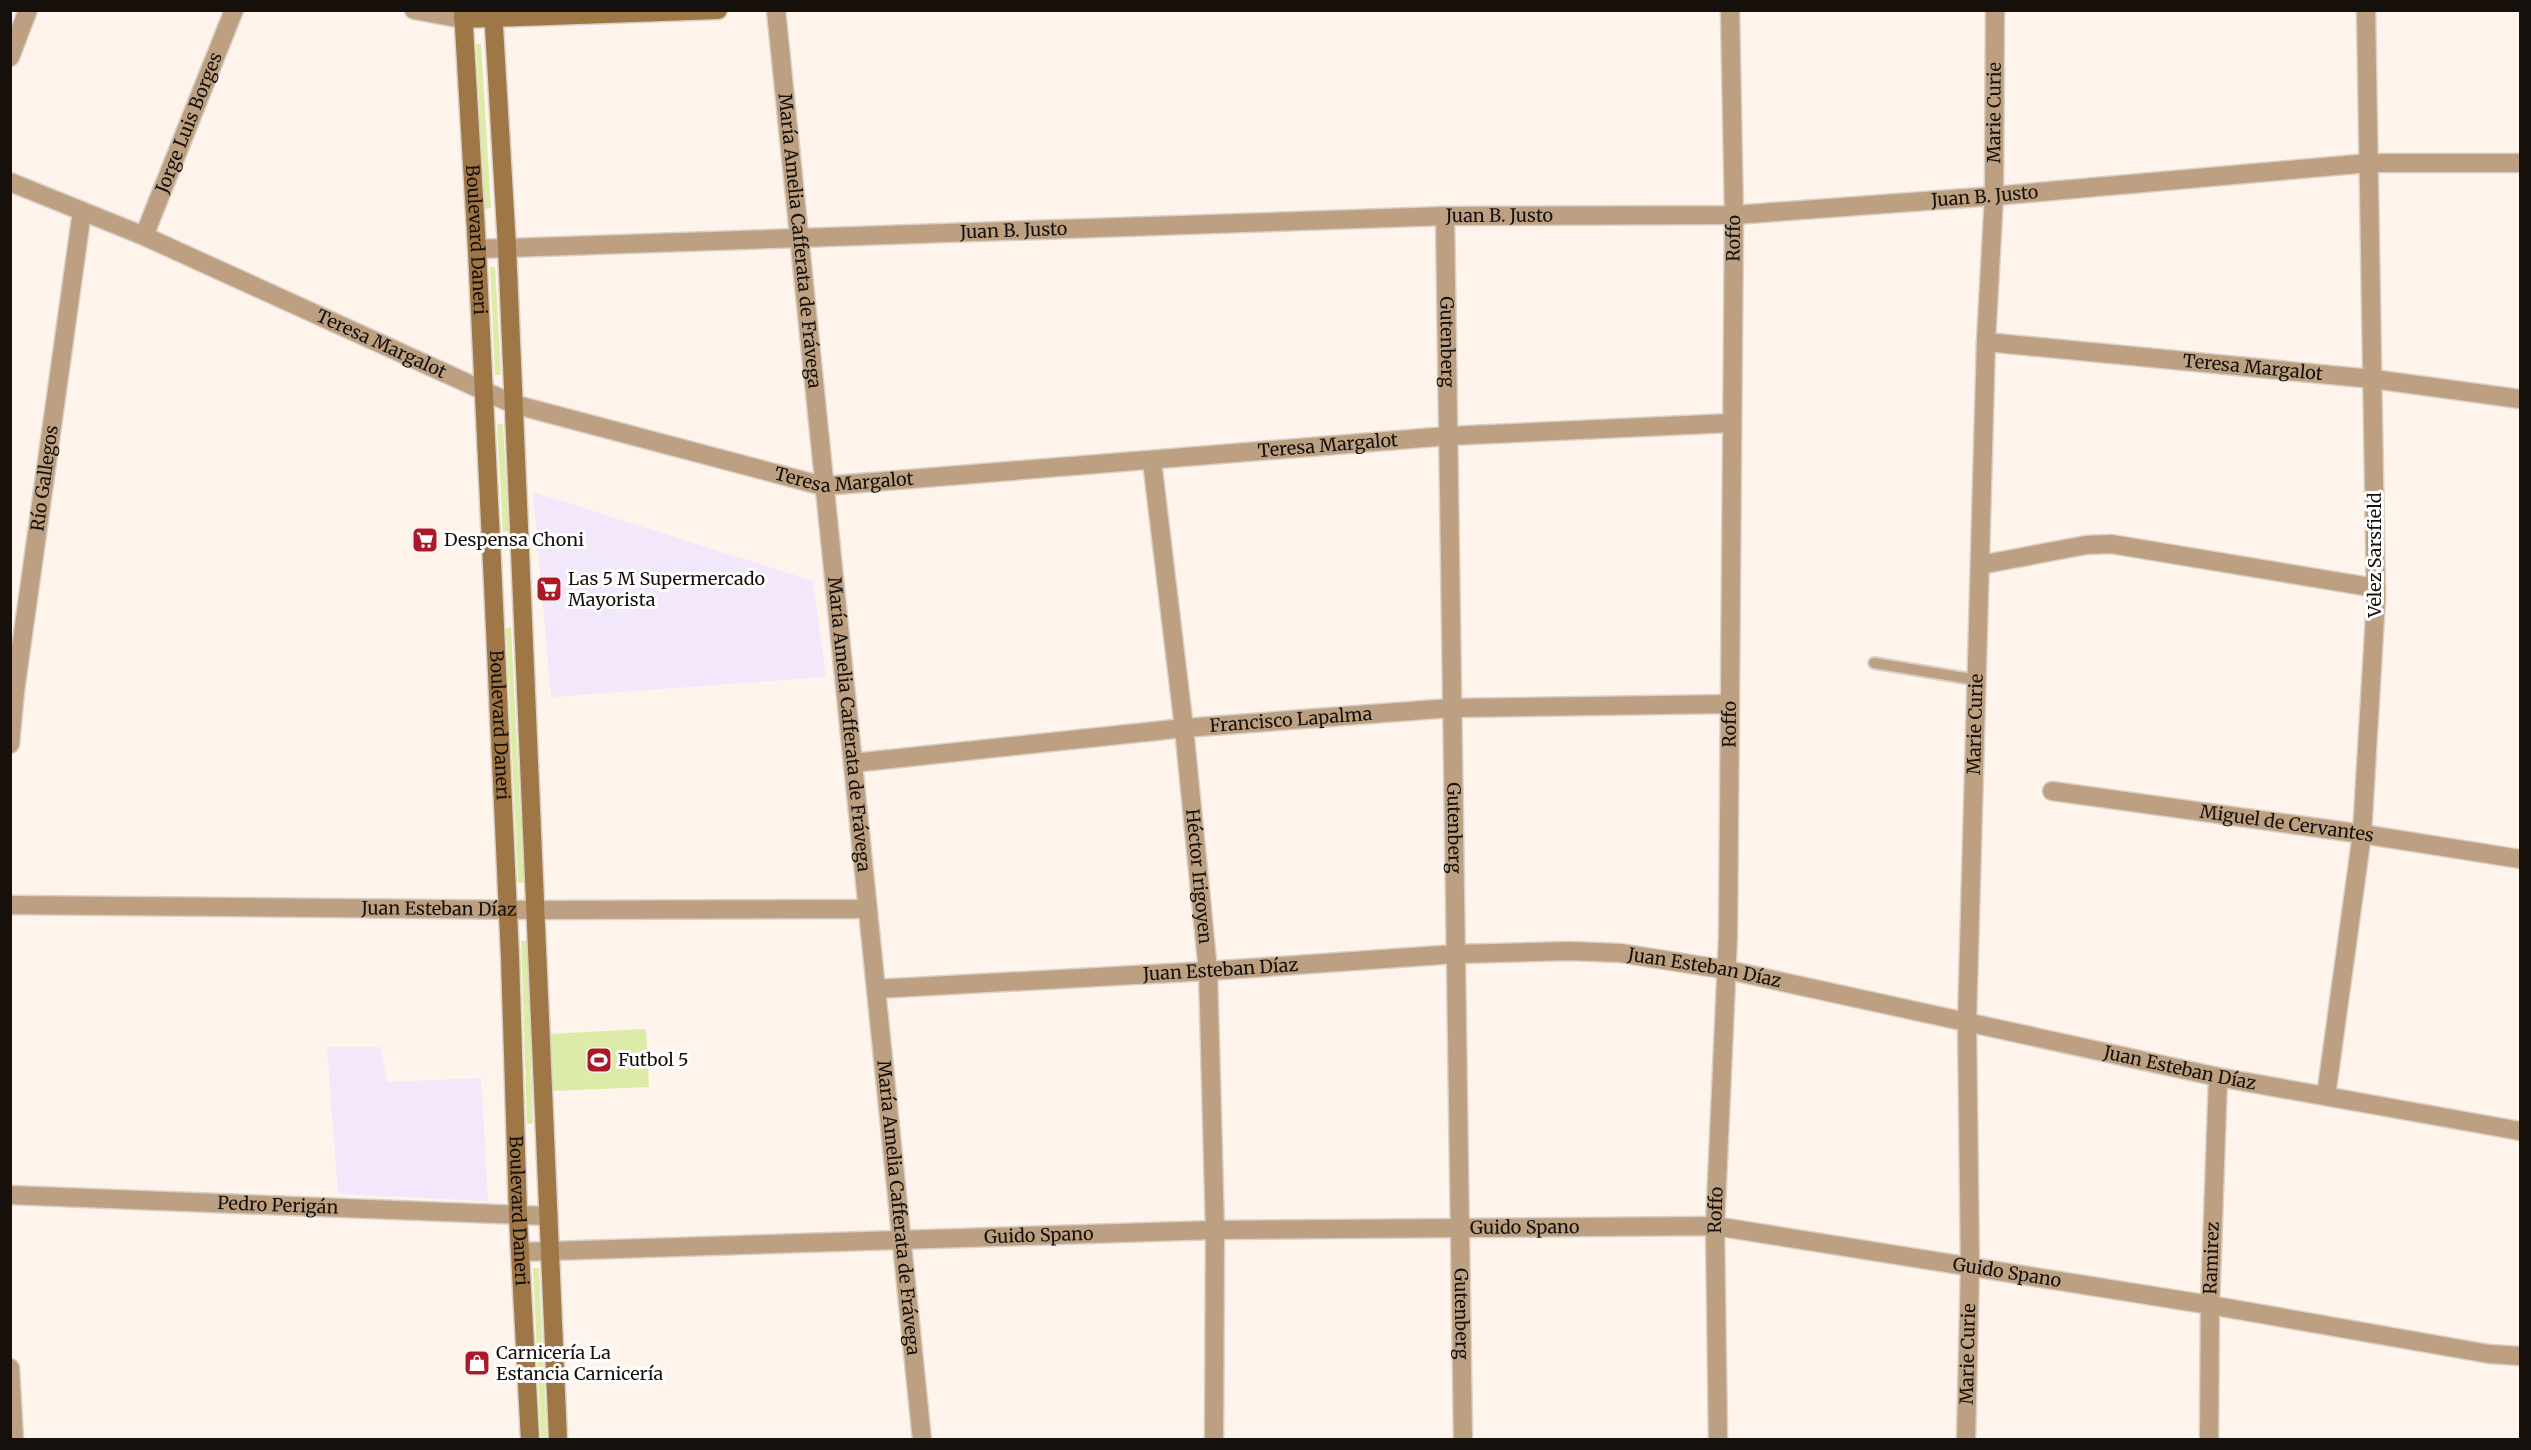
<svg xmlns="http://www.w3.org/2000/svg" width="2531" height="1450" viewBox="0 0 2531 1450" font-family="Merriweather,serif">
  <rect width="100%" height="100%" fill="#fef4eb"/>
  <g fill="#f2e7fb">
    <path d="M 533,492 L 813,581 L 826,677 L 551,697 Z"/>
    <path d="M 327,1047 L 381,1047 L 387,1082 L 481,1078 L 488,1201 L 338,1194 Z"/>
  </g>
  <g fill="#ddeba8">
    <path d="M 476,44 L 481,44 L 491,208 L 485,209 Z"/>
    <path d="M 490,267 L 495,267 L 501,375 L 495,375 Z"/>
    <path d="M 497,424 L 503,424 L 509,531 L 503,532 Z"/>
    <path d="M 511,627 L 524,883 L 518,883 L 506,628 Z"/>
    <path d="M 521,941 L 527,941 L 533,1123 L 527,1124 Z"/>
    <path d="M 646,1029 L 649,1087 L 551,1091 L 548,1034 Z"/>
    <path d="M 533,1268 L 539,1268 L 547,1439 L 541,1439 Z"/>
  </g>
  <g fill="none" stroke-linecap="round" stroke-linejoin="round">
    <g stroke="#d9d0c7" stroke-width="14">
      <path id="service" d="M 1874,663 L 1977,680"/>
    </g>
    <g stroke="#d9d0c7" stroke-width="21">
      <g id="minor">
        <path d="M 414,10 L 463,19"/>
        <path id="s1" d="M 776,10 L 922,1440"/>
        <path d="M 10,57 L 28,10"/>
        <path id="s2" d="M 10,182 L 144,236 L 513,404 L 823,486 L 1448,436 L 1731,423"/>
        <path id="s3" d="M 1445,216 L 1463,1440"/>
        <path id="s4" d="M 144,236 L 234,10"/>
        <path id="s5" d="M 477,249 L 1445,216 L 1734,215 L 1994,196 L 2369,163 L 2520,163"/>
        <path id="s6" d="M 1986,342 L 2373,379 L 2520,399"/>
        <path id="s7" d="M 1152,461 L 1184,728 L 1208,971 L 1215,1230 L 1214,1440"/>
        <path d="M 1980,565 L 2086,545 L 2111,544 L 2376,588"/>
        <path id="s8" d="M 10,744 L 15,691 L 82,211"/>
        <path id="s9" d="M 853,763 L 1184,728 L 1451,708 L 1729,704"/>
        <path id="s10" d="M 2052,791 L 2362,834 L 2520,859"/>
        <path id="s11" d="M 10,905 L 537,910 L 868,909"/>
        <path id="s12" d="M 876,989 L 1208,971 L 1456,954 L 1569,951 L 1620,953 L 1728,970 L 2218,1077 L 2520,1131"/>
        <path d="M 2326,1096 L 2362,834 L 2376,599 L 2366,10"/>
        <path id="s13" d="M 10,1195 L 547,1216"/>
        <path id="s14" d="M 520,1252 L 1215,1230 L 1715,1226 L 2210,1305 L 2489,1354 L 2520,1356"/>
        <path d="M 10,1368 L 14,1440"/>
        <path id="s15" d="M 1718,1440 L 1715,1226 L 1728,937 L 1734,215 L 1730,10"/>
        <path id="s16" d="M 1966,1440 L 1970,1267 L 1967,1021 L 1986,342 L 1994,196 L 1995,10"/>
        <path id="s17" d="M 2209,1440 L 2210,1305 L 2218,1077"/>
      </g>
    </g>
    <g stroke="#d9d0c7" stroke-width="21">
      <g id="secondary">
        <path id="s18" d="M 463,10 L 477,249 L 493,584 L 510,957 L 518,1215 L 530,1440"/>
        <path d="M 493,10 L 507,247 L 558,1440"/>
        <path d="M 463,19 L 718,10"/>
      </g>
    </g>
    <use href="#service" stroke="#bda082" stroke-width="10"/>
    <use href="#minor" stroke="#bda082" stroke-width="18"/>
    <use href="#secondary" stroke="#9f7747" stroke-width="18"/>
  </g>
  <defs>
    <g id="supermarket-square" transform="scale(1.35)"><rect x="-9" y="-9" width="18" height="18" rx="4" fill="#ac1828" stroke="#fff"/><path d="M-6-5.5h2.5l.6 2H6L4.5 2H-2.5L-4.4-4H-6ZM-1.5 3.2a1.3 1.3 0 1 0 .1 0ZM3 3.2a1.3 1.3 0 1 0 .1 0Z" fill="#fff"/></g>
    <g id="stadium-square" transform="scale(1.35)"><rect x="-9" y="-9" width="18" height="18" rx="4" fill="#ac1828" stroke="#fff"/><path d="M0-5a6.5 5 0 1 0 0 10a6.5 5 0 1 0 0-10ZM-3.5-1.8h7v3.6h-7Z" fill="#fff"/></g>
    <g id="shop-square" transform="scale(1.35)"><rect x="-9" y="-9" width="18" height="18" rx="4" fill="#ac1828" stroke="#fff"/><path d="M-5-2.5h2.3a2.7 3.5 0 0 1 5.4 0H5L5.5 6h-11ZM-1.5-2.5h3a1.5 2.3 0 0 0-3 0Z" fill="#fff"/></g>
  </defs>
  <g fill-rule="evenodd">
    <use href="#supermarket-square" x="425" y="540"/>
    <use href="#supermarket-square" x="549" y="589"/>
    <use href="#stadium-square" x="599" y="1060"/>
    <use href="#shop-square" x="477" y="1363"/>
  </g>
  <g text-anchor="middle" stroke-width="6" stroke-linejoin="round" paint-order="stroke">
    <g font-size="18" fill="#15100b" stroke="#fff">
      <text dy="6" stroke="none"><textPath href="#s16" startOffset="1328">Marie Curie</textPath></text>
      <text dy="6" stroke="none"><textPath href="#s4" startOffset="122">Jorge Luis Borges</textPath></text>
      <text dy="6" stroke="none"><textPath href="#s5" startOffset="1509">Juan B. Justo</textPath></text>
      <text dy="6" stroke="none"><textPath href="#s5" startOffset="1023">Juan B. Justo</textPath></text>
      <text dy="6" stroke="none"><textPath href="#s5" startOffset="537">Juan B. Justo</textPath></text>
      <text dy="6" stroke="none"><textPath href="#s18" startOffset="230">Boulevard Daneri</textPath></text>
      <text dy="6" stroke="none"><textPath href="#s15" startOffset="1202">Roffo</textPath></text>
      <text dy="6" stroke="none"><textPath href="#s1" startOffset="232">María Amelia Cafferata de Frávega</textPath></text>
      <text dy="6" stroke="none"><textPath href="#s3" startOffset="126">Gutenberg</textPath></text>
      <text dy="6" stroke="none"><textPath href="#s2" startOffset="405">Teresa Margalot</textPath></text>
      <text dy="6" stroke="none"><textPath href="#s6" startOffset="268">Teresa Margalot</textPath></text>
      <text dy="6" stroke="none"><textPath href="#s2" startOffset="1377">Teresa Margalot</textPath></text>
      <text dy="6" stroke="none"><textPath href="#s2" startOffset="891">Teresa Margalot</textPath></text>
      <text dy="6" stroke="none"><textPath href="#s8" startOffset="268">Río Gallegos</textPath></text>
      <text transform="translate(2375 555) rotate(-90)" y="6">Velez Sarsfield</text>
      <text dy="6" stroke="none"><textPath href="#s9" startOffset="440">Francisco Lapalma</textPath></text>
      <text dy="6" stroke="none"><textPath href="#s18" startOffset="716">Boulevard Daneri</textPath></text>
      <text dy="6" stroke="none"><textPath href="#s1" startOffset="718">María Amelia Cafferata de Frávega</textPath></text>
      <text dy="6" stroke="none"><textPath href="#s15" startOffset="716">Roffo</textPath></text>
      <text dy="6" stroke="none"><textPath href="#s16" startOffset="716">Marie Curie</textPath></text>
      <text dy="6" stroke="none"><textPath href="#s10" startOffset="237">Miguel de Cervantes</textPath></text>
      <text dy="6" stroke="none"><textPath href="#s3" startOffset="612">Gutenberg</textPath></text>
      <text dy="6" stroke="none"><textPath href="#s7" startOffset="418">Héctor Irigoyen</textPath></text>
      <text dy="6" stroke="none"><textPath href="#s11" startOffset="429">Juan Esteban Díaz</textPath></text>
      <text dy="6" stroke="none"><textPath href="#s12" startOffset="831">Juan Esteban Díaz</textPath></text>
      <text dy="6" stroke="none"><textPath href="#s12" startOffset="345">Juan Esteban Díaz</textPath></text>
      <text dy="6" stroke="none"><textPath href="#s12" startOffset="1317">Juan Esteban Díaz</textPath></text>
      <text dy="6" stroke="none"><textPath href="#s13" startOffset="268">Pedro Perigán</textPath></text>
      <text dy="6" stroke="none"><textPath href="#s1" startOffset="1204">María Amelia Cafferata de Frávega</textPath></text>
      <text dy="6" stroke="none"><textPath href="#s18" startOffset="1202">Boulevard Daneri</textPath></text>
      <text dy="6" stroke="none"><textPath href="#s15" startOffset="230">Roffo</textPath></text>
      <text dy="6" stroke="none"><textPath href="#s14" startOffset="1005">Guido Spano</textPath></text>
      <text dy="6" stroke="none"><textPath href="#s14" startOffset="519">Guido Spano</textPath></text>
      <text dy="6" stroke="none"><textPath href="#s17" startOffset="182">Ramirez</textPath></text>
      <text dy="6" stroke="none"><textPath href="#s14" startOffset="1491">Guido Spano</textPath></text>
      <text dy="6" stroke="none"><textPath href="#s3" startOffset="1098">Gutenberg</textPath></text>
      <text dy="6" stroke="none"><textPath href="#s16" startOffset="86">Marie Curie</textPath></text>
    </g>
    <g font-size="18" fill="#15100b" stroke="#fff" text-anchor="start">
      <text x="444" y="546">Despensa Choni</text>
      <text x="568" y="585">Las 5 M Supermercado<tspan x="568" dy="21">Mayorista</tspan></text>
      <text x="618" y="1066">Futbol 5</text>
      <text x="496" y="1359">Carnicería La<tspan x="496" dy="21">Estancia Carnicería</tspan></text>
    </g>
  </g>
  <rect width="2531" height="1450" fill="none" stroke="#15100b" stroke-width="24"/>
</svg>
